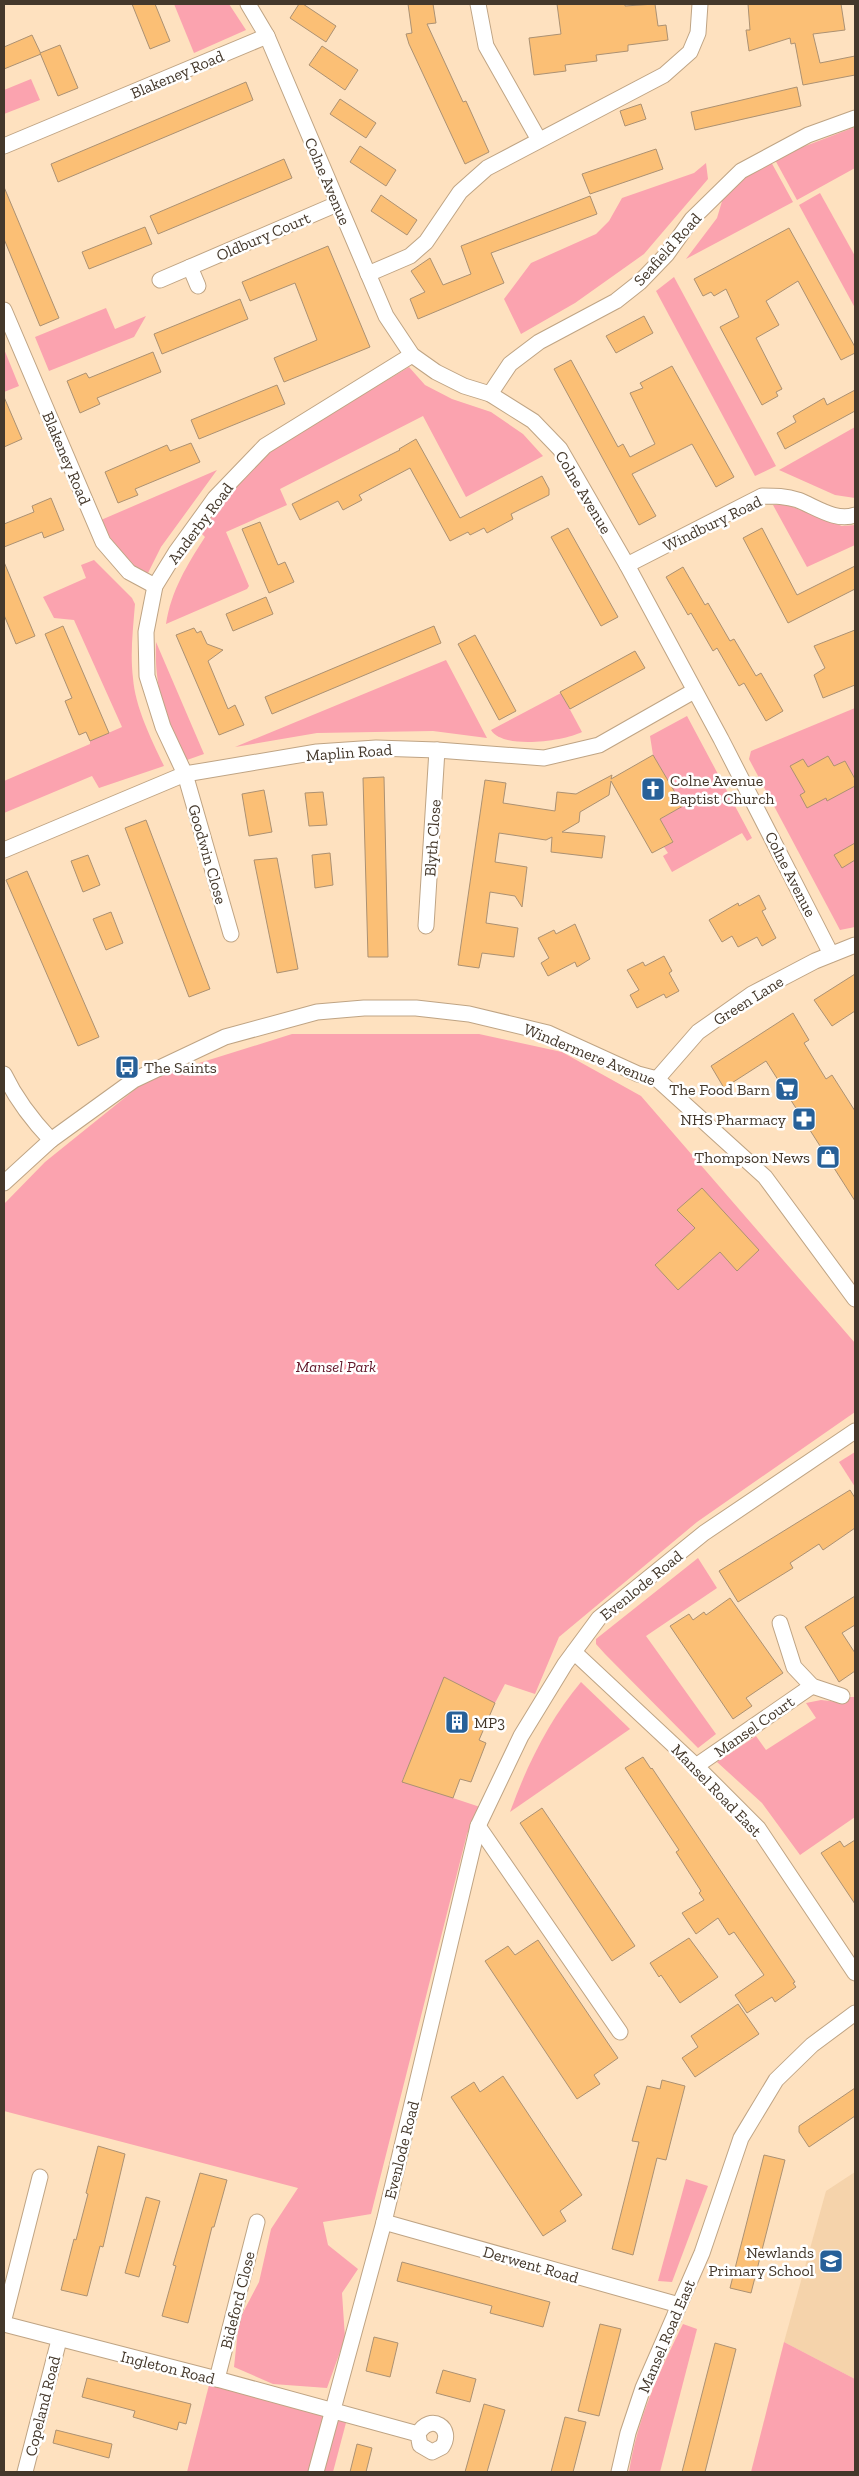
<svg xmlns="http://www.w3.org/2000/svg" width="859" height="2476" viewBox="0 0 859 2476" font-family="'Zilla Slab',serif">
  <rect width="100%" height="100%" fill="#fee1bf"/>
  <path fill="#f5d3ab" d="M 855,2172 L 855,2379 L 784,2342 L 826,2191 Z"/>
  <g fill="#fba3af">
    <path d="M 174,4 L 229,4 L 246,30 L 194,53 Z"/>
    <path d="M 31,79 L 40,100 L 4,114 L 4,90 Z"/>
    <path d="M 855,127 L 855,168 L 797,200 L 774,158 Z"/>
    <path d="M 770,160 L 793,202 L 686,259 L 717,218 L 723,198 L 745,178 Z"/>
    <path d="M 706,163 L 708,179 L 644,254 L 575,303 L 521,334 L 504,299 L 531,263 L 596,234 L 609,221 L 622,198 L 694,173 Z"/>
    <path d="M 820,193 L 855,256 L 855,308 L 799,205 Z"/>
    <path d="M 674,277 L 776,466 L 755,476 L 656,291 Z"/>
    <path d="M 106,308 L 115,329 L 146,316 L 134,337 L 49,371 L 35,337 Z"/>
    <path d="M 4,349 L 19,386 L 4,392 Z"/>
    <path d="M 409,367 L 425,385 L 452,399 L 491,412 L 523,434 L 543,456 L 466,497 L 423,416 L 280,489 L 287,505 L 226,532 L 249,586 L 247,589 L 166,624 C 171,591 187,565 205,537 L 199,531 L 245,474 L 280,444 Z"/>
    <path d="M 855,427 L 855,498 L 835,495 L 779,470 Z"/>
    <path d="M 217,470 L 161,547 L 148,573 C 127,570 109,537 101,520 Z"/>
    <path d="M 785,504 L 842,526 L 855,525 L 855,545 L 807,567 L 773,505 Z"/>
    <path d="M 94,560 L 132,598 L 135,604 C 133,629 130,654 133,678 C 135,707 152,741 164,766 L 99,788 L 92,776 L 4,813 L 4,781 L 90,744 L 90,741 L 122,727 L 74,620 L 54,618 L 43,597 L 86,578 L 81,565 Z"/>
    <path d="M 156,642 L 204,754 L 187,760 C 166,716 154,692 156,642 Z"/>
    <path d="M 446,660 L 487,738 L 433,731 L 317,733 L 235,747 Z"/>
    <path d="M 561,693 L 582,732 C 564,741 503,750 491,730 Z"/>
    <path d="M 855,708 L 855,927 L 840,930 L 749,759 L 751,751 Z"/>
    <path d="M 687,716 L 752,838 L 747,841 L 742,833 L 672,872 L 663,856 L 668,853 L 664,847 L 673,841 L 660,819 L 683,806 L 653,755 L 650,736 Z"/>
    <path d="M 292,1034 L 479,1034 L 562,1052 L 641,1096 L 855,1343 L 855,1412 L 697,1522 L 559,1637 L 535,1694 L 505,1684 L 495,1703 L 446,1678 L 402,1781 L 480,1807 L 467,1834 L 371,2214 L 323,2222 L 328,2245 L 358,2269 L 342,2293 L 345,2338 L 327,2388 L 273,2384 L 234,2367 L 239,2320 L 259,2282 L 271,2229 L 298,2188 L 4,2111 L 4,1204 L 45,1162 L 148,1079 Z"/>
    <path d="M 855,1452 L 855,1487 L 839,1462 Z"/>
    <path d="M 698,1558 L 717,1588 L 646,1636 L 716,1734 L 698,1748 L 605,1654 L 596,1644 L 596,1639 Z"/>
    <path d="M 581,1682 L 630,1729 L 510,1812 C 527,1765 549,1720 581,1682 Z"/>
    <path d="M 849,1697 L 855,1697 L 855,1817 L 800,1855 L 762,1803 L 717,1762 L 756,1736 L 766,1750 L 816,1718 L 806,1703 L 821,1700 L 847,1703 Z"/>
    <path d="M 686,2179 L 708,2186 L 672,2282 L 658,2281 Z"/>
    <path d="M 683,2324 L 697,2329 L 660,2472 L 629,2472 C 637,2419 659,2372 683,2324 Z"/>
    <path d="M 784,2342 L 855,2379 L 855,2472 L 751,2472 Z"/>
    <path d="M 210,2381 L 347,2419 L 333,2472 L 187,2472 Z"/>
  </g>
  <g fill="#fbbf75" stroke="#ac9172">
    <path d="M 132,4 L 155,4 L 170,41 L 150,49 Z"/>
    <path d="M 299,4 L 303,4 L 336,26 L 326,42 L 290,18 Z"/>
    <path d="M 408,4 L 433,4 L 436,23 L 427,24 L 463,102 L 466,101 L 489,152 L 465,164 L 409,44 L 406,34 L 412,33 Z"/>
    <path d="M 557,4 L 625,4 L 625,6 L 655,4 L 658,26 L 666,25 L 668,40 L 628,45 L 628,51 L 596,55 L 597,61 L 565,65 L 566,71 L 534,75 L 529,38 L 561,34 Z"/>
    <path d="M 748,4 L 841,4 L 845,30 L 813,34 L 820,63 L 855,56 L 855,75 L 803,85 L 795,43 L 791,44 L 790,38 L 749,51 L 746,30 L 750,30 Z"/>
    <path d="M 32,35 L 41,54 L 4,69 L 4,47 Z"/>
    <path d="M 60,45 L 78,88 L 58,96 L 40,53 Z"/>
    <path d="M 322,46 L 358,70 L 345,90 L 309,65 Z"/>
    <path d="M 246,82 L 253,100 L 58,182 L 51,164 Z"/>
    <path d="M 797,87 L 801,106 L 695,130 L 691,112 Z"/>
    <path d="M 340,99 L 376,123 L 366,138 L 330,114 Z"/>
    <path d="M 641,104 L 646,119 L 625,126 L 620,111 Z"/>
    <path d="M 360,146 L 396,170 L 386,186 L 350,162 Z"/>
    <path d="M 656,149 L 663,169 L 590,194 L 582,174 Z"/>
    <path d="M 284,159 L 292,178 L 158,234 L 150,216 Z"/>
    <path d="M 4,187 L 59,318 L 40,326 L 4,239 Z"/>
    <path d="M 381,195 L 417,220 L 407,235 L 371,211 Z"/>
    <path d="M 590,196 L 597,214 L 491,253 L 504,283 L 418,319 L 410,299 L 425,292 L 411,271 L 430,258 L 443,285 L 471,274 L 461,246 Z"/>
    <path d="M 145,227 L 152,244 L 89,269 L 82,252 Z"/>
    <path d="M 789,228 L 855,347 L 855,353 L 841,360 L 798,281 L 766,301 L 779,325 L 756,338 L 782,389 L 776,392 L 778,396 L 762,405 L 720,327 L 739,317 L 726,289 L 714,296 L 711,292 L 703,296 L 694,279 Z"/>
    <path d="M 328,246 L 370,347 L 284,382 L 274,358 L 317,340 L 295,283 L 250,301 L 242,282 Z"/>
    <path d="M 240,299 L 248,319 L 162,354 L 154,334 Z"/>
    <path d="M 644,316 L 653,333 L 616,353 L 606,336 Z"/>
    <path d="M 153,352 L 161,372 L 97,398 L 100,404 L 80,413 L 67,381 L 86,373 L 89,378 Z"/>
    <path d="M 571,360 L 618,447 L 623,444 L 630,457 L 655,444 L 630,393 L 643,388 L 640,383 L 672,366 L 734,477 L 716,487 L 692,444 L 632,474 L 656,516 L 639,525 L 554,369 Z"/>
    <path d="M 277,385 L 285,404 L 199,439 L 191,420 Z"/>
    <path d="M 855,390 L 855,411 L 785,449 L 777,433 L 796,422 L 793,416 L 824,398 L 827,405 Z"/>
    <path d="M 4,397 L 22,439 L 4,447 Z"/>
    <path d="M 416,439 L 460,518 L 542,476 L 549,489 L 549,495 L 511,514 L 513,519 L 487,533 L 484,528 L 470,535 L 468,532 L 450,541 L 410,468 L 359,495 L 362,500 L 343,510 L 338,501 L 300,520 L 292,504 L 400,450 L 399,449 Z"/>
    <path d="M 191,443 L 200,462 L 135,489 L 138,495 L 118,503 L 105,472 L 167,445 L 170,451 Z"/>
    <path d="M 51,498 L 64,530 L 44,538 L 42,532 L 4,547 L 4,524 L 34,512 L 32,506 Z"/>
    <path d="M 260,522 L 278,565 L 285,562 L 294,582 L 269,593 L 242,529 Z"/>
    <path d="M 568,528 L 618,617 L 601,626 L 551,537 Z"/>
    <path d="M 762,528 L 797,595 L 855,566 L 855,589 L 788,623 L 743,538 Z"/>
    <path d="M 4,562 L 35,636 L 16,644 L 4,615 Z"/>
    <path d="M 683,567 L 705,605 L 708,603 L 730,641 L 734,639 L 756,676 L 761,673 L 783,711 L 766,721 L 744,683 L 739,686 L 717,648 L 713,651 L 691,613 L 688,615 L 666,577 Z"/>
    <path d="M 266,597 L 273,614 L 233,631 L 226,614 Z"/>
    <path d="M 63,626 L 109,733 L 90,741 L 86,732 L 79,735 L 65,701 L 72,698 L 45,634 Z"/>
    <path d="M 434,626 L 441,643 L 272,714 L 265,697 Z"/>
    <path d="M 194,628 L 197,633 L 201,631 L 207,644 L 223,650 L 208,661 L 228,709 L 235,705 L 244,725 L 219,735 L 176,635 Z"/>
    <path d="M 855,630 L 855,685 L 823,698 L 814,675 L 825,668 L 814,646 Z"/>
    <path d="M 475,635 L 516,711 L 499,720 L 458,644 Z"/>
    <path d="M 635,651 L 645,668 L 570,709 L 560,692 Z"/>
    <path d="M 653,755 L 683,806 L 660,819 L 673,842 L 652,853 L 611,781 L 609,795 L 580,812 L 579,822 L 562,832 L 605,836 L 602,858 L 551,852 L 552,837 L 546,840 L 499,833 L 495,862 L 527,867 L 522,907 L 515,896 L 490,892 L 486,923 L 518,928 L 514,957 L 482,953 L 479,968 L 458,965 L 485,780 L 506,783 L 503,803 L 555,811 L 557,792 L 576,794 L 612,775 L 611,779 Z"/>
    <path d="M 828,756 L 834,766 L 845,761 L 855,779 L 855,786 L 827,801 L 826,798 L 807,808 L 800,795 L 805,792 L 790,766 L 803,759 L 808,767 Z"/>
    <path d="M 384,777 L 388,957 L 368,957 L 363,778 Z"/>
    <path d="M 264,790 L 272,832 L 249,836 L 242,794 Z"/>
    <path d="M 323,792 L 327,825 L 309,826 L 305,793 Z"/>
    <path d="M 146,820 L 210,989 L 189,997 L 125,828 Z"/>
    <path d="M 855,843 L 855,860 L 842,868 L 834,855 Z"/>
    <path d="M 330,853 L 333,885 L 315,888 L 312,855 Z"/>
    <path d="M 88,855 L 100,885 L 83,892 L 71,861 Z"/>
    <path d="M 277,858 L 298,969 L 277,973 L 254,860 Z"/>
    <path d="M 27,871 L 99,1037 L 78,1046 L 6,880 Z"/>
    <path d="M 759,895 L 766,909 L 762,911 L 776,938 L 762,946 L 757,937 L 738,947 L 732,936 L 722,942 L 709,920 L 738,903 L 739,906 Z"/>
    <path d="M 111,912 L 123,943 L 106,950 L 93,919 Z"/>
    <path d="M 575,924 L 590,959 L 577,967 L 575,962 L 548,976 L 541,963 L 549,958 L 538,938 L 554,930 L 556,934 Z"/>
    <path d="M 664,956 L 672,971 L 669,973 L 679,991 L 666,998 L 664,994 L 637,1008 L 630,995 L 639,990 L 627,970 L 643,962 L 645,966 Z"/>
    <path d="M 855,974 L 855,1011 L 832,1026 L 814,1000 Z"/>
    <path d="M 793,1013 L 809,1040 L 804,1043 L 826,1079 L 832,1075 L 855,1111 L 855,1201 L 766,1061 L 724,1088 L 711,1066 Z"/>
    <path d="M 702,1188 L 759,1250 L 737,1271 L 720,1252 L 678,1290 L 655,1265 L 695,1228 L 677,1210 Z"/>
    <path d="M 850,1490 L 855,1498 L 855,1528 L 823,1550 L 819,1544 L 790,1563 L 793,1568 L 738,1602 L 719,1571 Z"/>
    <path d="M 855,1596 L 855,1625 L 842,1633 L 855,1653 L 855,1671 L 839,1682 L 805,1627 Z"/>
    <path d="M 730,1598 L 783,1673 L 746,1698 L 752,1706 L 733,1719 L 670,1626 L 689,1614 L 693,1620 L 704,1612 L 706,1615 Z"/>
    <path d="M 444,1677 L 495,1703 L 479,1740 L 486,1743 L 471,1782 L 460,1779 L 453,1798 L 402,1782 Z"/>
    <path d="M 643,1757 L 651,1769 L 652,1768 L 795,1982 L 793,1983 L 796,1987 L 775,2002 L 772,1997 L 747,2013 L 735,1995 L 764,1975 L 734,1932 L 729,1935 L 718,1918 L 696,1934 L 682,1913 L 704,1900 L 699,1893 L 701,1891 L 676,1852 L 679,1850 L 625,1768 Z"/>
    <path d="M 542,1808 L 635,1946 L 612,1961 L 520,1823 Z"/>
    <path d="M 855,1840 L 855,1904 L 821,1853 L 840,1841 L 844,1847 Z"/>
    <path d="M 689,1938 L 718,1977 L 680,2003 L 661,1975 L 659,1977 L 650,1963 Z"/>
    <path d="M 538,1940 L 618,2058 L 594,2075 L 600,2084 L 577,2099 L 485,1961 L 508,1946 L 515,1955 Z"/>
    <path d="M 738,2004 L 759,2034 L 695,2077 L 682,2058 L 698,2047 L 691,2036 Z"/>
    <path d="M 503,2076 L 582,2195 L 560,2211 L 566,2221 L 543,2236 L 451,2097 L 474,2082 L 480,2092 Z"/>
    <path d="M 662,2080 L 685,2086 L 666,2160 L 657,2158 L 633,2255 L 612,2249 L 639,2142 L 632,2141 L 647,2086 L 660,2089 Z"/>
    <path d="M 855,2088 L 855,2116 L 809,2147 L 799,2132 L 799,2126 Z"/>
    <path d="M 98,2146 L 125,2154 L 103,2247 L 100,2246 L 87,2296 L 61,2290 L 74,2239 L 76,2240 L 88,2194 L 86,2193 Z"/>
    <path d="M 764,2155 L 785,2160 L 751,2293 L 730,2288 Z"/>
    <path d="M 200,2173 L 227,2180 L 214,2227 L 212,2227 L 188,2323 L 162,2316 L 176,2266 L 173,2265 Z"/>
    <path d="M 146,2197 L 160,2201 L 139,2277 L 125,2273 Z"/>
    <path d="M 402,2262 L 550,2302 L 543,2327 L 490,2313 L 492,2306 L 397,2281 Z"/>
    <path d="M 600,2324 L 621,2329 L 599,2416 L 578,2411 Z"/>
    <path d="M 374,2337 L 398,2343 L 390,2377 L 366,2371 Z"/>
    <path d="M 715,2343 L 736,2349 L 705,2472 L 682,2472 Z"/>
    <path d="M 443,2370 L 476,2379 L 470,2402 L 436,2393 Z"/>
    <path d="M 87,2378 L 191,2404 L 186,2424 L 179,2422 L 177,2430 L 133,2417 L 135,2411 L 82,2397 Z"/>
    <path d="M 484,2404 L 505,2410 L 487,2472 L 465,2472 Z"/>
    <path d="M 565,2417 L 586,2422 L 573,2472 L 551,2472 Z"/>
    <path d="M 56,2430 L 112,2444 L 109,2458 L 53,2443 Z"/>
    <path d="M 357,2444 L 372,2448 L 366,2472 L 350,2472 Z"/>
  </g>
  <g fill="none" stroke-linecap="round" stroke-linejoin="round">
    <g stroke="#bfa484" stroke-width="17">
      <g id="minor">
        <path d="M 248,4 L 267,36 L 386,316 L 412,355 L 436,372 L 464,386 L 490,394 L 533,421 L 560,449 L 627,565 L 721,739 L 831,954"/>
        <path d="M 478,4 L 486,46 L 539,140"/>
        <path d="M 4,146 L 267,36"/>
        <path d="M 190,267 L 198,286"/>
        <path d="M 368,274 L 410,256 L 426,242 L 460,192 L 487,168 L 664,75 L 690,52 L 698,33 L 700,4"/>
        <path d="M 160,280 L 337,204"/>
        <path d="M 4,310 L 103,542 L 129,572 L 155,586"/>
        <path d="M 490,394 L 510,364 L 539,342 L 616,301 L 640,282 L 667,254 L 692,219 L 741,171 L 808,135 L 855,118"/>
        <path d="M 627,565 L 762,496 C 775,496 786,496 798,500 C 816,507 836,522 855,515"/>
        <path d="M 4,850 L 185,774 L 317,752 L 376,748 L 437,750 L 544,758 L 599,745 L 694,691"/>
        <path d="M 426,926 L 437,750"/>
        <path d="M 231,934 L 185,774 L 163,727 L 147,676 L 146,632 L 155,586 L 176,552 L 215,498 L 265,446 L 412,355"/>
        <path d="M 4,1074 C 16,1099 32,1120 51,1140"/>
        <path d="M 657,1079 L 698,1032 L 752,994 L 815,961 L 855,945"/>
        <path d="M 4,1183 L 51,1140 L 134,1080 L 225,1037 L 317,1012 L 364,1008 L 416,1008 L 469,1014 L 548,1033 L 638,1074 L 657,1079 L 765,1177 L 855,1299"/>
        <path d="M 780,1623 L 794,1667 L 812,1686 L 842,1696"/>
        <path d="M 574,1652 L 696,1766 L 758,1828 L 855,1973"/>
        <path d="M 696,1766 L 812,1686"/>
        <path d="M 478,1826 L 620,2032"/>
        <path d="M 384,2222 L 679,2305"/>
        <path d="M 4,2319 L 40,2177"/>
        <path d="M 4,2324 L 217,2379 L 418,2434 C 430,2412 455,2428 442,2447 L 432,2452 L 420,2445 L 418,2434"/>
        <path d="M 217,2379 L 257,2222"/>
        <path d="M 25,2472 L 59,2340"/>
        <path d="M 316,2472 L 384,2222 L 478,1826 L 521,1736 L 565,1664 L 599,1618 L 704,1533 L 855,1431"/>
        <path d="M 619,2472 L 628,2433 L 643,2388 L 702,2253 L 741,2138 L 776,2080 L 812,2045 L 855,2013"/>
      </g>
    </g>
    <use href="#minor" stroke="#fff" stroke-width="15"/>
  </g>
  <defs>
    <g id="church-square" transform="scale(1.25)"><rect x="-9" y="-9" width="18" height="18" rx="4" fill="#276098" stroke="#fff"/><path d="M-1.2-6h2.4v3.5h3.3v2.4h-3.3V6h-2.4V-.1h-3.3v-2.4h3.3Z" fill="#fff"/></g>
    <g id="bus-square" transform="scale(1.25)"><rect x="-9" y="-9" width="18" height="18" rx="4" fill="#276098" stroke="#fff"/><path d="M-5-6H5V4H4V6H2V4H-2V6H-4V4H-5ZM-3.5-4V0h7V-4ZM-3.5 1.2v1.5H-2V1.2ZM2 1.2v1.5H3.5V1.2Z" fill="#fff"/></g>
    <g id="supermarket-square" transform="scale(1.25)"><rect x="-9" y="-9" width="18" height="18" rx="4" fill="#276098" stroke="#fff"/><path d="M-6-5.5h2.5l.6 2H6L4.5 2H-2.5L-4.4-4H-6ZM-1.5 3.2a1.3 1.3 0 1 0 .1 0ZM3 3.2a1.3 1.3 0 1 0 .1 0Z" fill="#fff"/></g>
    <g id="pharmacy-square" transform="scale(1.25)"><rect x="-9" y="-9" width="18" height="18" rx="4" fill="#276098" stroke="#fff"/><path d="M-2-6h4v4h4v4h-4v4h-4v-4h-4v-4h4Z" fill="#fff"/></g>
    <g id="shop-square" transform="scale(1.25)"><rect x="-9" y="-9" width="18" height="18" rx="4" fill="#276098" stroke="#fff"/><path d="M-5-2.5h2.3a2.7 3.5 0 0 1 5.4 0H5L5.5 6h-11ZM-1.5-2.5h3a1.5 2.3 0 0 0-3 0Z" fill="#fff"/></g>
    <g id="building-square" transform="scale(1.25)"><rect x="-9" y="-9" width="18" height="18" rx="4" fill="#276098" stroke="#fff"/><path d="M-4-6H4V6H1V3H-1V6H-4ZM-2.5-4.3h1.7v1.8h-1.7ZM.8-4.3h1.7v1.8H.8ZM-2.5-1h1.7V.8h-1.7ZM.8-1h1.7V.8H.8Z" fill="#fff"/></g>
    <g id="school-square" transform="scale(1.25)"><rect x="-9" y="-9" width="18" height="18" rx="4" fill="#276098" stroke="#fff"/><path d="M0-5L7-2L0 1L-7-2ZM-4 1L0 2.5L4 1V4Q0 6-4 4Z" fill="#fff"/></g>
  </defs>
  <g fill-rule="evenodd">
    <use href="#church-square" x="653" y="789"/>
    <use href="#bus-square" x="127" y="1067"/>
    <use href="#supermarket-square" x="787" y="1089"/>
    <use href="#pharmacy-square" x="804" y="1119"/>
    <use href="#shop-square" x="828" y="1157"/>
    <use href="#building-square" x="457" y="1722"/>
    <use href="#school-square" x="831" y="2261"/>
  </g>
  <g text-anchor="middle" stroke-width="5" stroke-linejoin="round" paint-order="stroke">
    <g font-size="16" fill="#44382b" stroke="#fff">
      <text transform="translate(177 74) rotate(-23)" y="6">Blakeney Road</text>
      <text transform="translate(328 181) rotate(67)" y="6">Colne Avenue</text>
      <text transform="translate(263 236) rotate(-23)" y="6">Oldbury Court</text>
      <text transform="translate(667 249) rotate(-48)" y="6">Seafield Road</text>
      <text transform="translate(67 458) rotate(67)" y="6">Blakeney Road</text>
      <text transform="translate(584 492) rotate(59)" y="6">Colne Avenue</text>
      <text transform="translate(200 523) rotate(-53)" y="6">Anderby Road</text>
      <text transform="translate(712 523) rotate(-26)" y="6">Windbury Road</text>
      <text transform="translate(349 752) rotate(-4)" y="6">Maplin Road</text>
      <text transform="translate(432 838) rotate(-86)" y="6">Blyth Close</text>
      <text transform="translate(208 854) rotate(74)" y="6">Goodwin Close</text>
      <text transform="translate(791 874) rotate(63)" y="6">Colne Avenue</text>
      <text transform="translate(748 1000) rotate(-32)" y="6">Green Lane</text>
      <text transform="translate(590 1054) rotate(22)" y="6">Windermere Avenue</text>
      <text transform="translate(641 1585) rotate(-39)" y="6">Evenlode Road</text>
      <text transform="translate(754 1726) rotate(-35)" y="6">Mansel Court</text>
      <text transform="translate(717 1790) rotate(46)" y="6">Mansel Road East</text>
      <text transform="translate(401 2150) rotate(-76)" y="6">Evenlode Road</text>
      <text transform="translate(531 2264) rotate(16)" y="6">Derwent Road</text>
      <text transform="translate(237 2300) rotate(-76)" y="6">Bideford Close</text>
      <text transform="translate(666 2336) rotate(-67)" y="6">Mansel Road East</text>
      <text transform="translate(168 2367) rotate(14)" y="6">Ingleton Road</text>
      <text transform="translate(42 2406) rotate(-76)" y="6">Copeland Road</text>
    </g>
    <g font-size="16" fill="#44382b" stroke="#fff" text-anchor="end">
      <text x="670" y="786" text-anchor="start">Colne Avenue<tspan x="670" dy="18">Baptist Church</tspan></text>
      <text x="144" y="1073" text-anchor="start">The Saints</text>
      <text x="770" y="1095">The Food Barn</text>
      <text x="786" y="1125">NHS Pharmacy</text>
      <text x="810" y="1163">Thompson News</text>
      <text x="474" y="1728" text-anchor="start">MP3</text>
      <text x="814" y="2258">Newlands<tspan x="814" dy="18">Primary School</tspan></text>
    </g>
    <g font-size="16" font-style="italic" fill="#61182a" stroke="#fff">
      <text x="336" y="1372">Mansel Park</text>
    </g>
  </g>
  <rect width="859" height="2476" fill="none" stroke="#44382b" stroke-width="10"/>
</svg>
